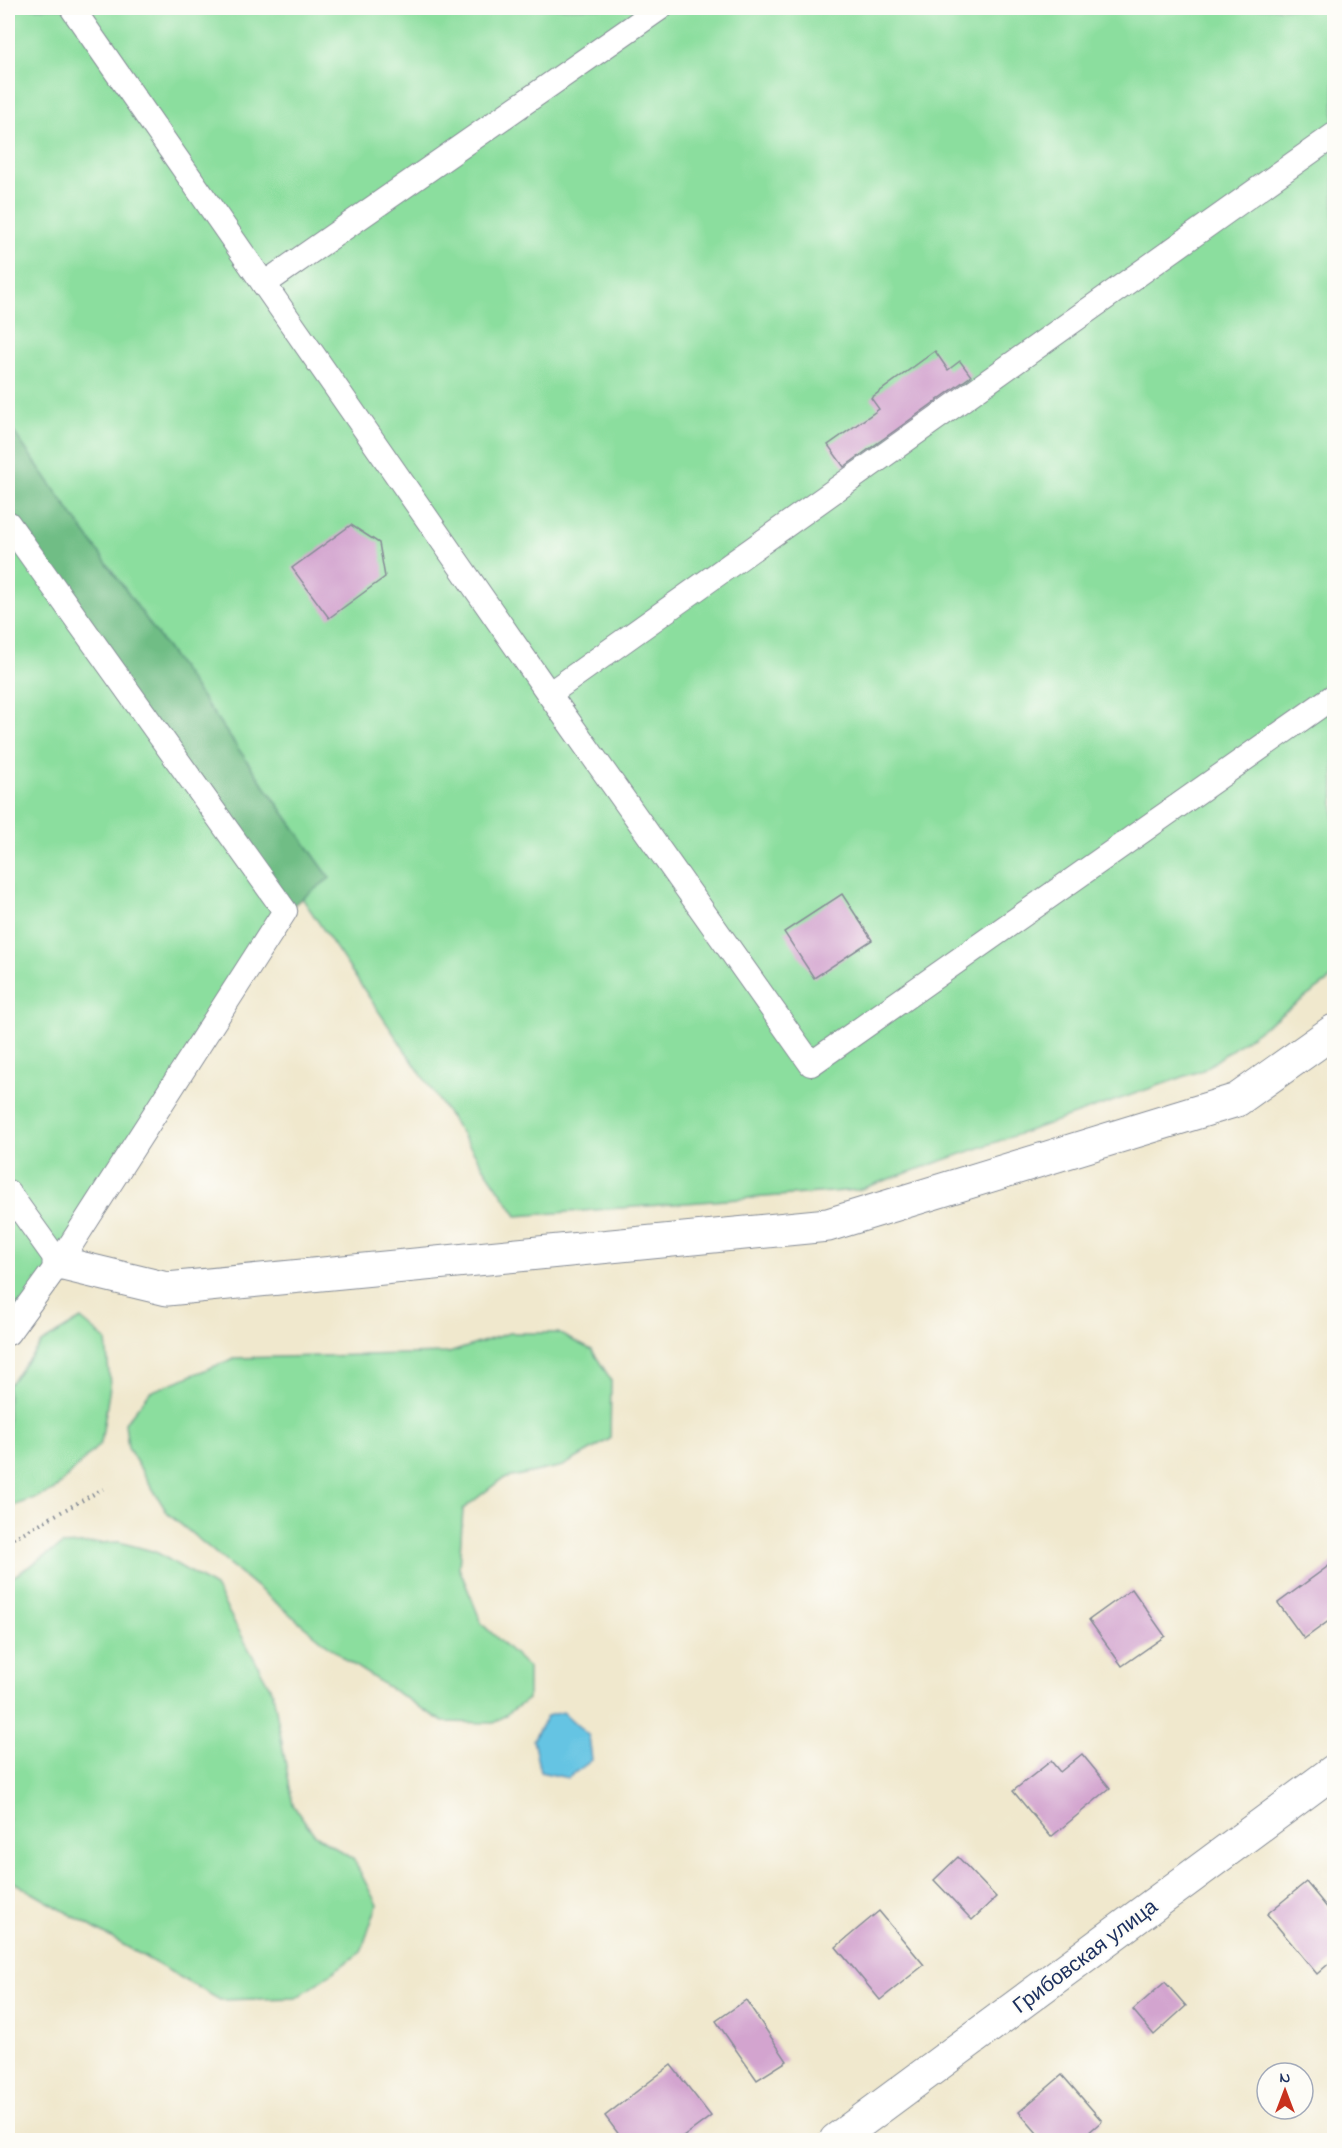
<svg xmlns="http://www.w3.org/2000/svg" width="1342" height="2148" viewBox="0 0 1342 2148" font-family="'Indie Flower',sans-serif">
  <rect width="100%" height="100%" fill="#fdfcf7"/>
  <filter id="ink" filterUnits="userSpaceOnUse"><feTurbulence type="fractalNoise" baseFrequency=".0167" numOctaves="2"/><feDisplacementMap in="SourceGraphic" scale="12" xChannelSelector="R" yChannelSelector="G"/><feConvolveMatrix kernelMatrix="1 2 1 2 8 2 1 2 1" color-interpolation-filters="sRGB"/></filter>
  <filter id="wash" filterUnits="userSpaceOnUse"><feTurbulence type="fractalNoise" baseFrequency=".008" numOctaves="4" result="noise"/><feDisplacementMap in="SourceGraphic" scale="24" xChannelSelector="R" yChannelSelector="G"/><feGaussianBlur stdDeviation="1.35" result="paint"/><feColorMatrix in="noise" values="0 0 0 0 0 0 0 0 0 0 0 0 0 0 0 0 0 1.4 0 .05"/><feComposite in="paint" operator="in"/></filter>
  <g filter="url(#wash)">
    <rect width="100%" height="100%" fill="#f0e8cd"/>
    <g fill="#8bde9e" stroke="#53867e" stroke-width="1.5">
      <path d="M 8,8 L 1334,8 L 1334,977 L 1203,1070 L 858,1190 L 517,1216 L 8,463 Z"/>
      <path d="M 8,523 L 285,911 L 8,1333 Z"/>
      <path d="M 81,1319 L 106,1340 L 110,1386 L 101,1443 L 53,1491 L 8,1508 L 8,1386 L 41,1343 Z"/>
      <path d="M 509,1333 L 558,1333 L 592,1350 L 611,1380 L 610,1439 L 563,1466 L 502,1479 L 463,1509 L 459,1568 L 482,1624 L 528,1667 L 528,1699 L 494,1723 L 443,1722 L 347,1661 L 168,1514 L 128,1448 L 125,1423 L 150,1392 L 235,1358 L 449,1353 Z"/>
      <path d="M 119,1542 L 156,1552 L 215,1587 L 273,1693 L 293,1805 L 314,1834 L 354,1860 L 377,1905 L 361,1952 L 296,1998 L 220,2000 L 8,1879 L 8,1580 L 62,1545 Z"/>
    </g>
    <path fill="#70bd85" stroke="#467672" stroke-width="1.5" d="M 8,424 L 330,878 L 285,911 L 8,523 Z"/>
    <path fill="#65c4e3" stroke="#407aa0" stroke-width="1.5" d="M 563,1712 L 589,1736 L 592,1760 L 568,1778 L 540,1772 L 533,1740 L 547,1716 Z"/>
    <g id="blocks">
      <g fill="#d3a4cf">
        <path d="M 935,351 L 948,370 L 960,361 L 971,376 L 844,467 L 828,445 L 879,409 L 871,398 Z"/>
        <path d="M 351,525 L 379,543 L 385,577 L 329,618 L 292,568 Z"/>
        <path d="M 842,894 L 872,940 L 814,978 L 784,932 Z"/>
        <path d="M 1334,1562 L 1334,1617 L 1304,1639 L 1278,1603 Z"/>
        <path d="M 1132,1589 L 1165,1636 L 1122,1666 L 1089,1620 Z"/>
        <path d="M 1082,1754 L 1110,1788 L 1051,1837 L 1013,1791 L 1051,1761 L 1060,1772 Z"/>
        <path d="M 958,1857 L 996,1897 L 972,1920 L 934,1880 Z"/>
        <path d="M 1306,1882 L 1334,1916 L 1334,1959 L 1317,1974 L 1267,1914 Z"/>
        <path d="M 879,1911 L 924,1965 L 880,2000 L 836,1947 Z"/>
        <path d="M 1165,1982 L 1186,2006 L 1154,2035 L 1133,2010 Z"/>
        <path d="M 746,2000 L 787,2061 L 757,2080 L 716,2021 Z"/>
        <path d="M 671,2065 L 711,2116 L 679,2140 L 623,2140 L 605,2116 Z"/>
        <path d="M 1062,2075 L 1102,2121 L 1080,2140 L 1043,2140 L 1019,2112 Z"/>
      </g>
    </g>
  </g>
  <g filter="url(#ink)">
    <use href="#blocks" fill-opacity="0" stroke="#868c96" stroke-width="1.5"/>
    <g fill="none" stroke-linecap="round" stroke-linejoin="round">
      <g stroke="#868c96" stroke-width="26">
        <g id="service">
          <path d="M 72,8 L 549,694 L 811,1064 L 1334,696"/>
          <path d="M 264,284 L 660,8"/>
          <path d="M 8,523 L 285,911 L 59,1263 L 8,1333"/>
          <path d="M 549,694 L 1334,135"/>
          <path d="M 8,1192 L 59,1263"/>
        </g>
      </g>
      <g stroke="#868c96" stroke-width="35">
        <g id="minor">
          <path d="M 59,1263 L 167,1289 L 828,1225 L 1237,1100 L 1334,1031"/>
          <path d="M 836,2140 L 1334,1771"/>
        </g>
      </g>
      <path stroke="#868c96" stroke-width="4" stroke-dasharray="1.5 4.5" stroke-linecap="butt" d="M 8,1541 L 103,1489"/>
      <use href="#service" stroke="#fff" stroke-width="24"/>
      <use href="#minor" stroke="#fff" stroke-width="33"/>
    </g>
  </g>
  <g text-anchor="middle" stroke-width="4.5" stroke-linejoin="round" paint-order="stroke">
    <g font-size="21" fill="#1b2f5e" stroke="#fdfcf7">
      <text transform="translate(1085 1956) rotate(-37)" y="7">Грибовская улица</text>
    </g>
  </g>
  <rect width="1342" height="2148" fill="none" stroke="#fdfcf7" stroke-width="30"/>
  <g transform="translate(1285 2091)"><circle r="28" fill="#fdfcf7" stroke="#a3aaba" stroke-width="1.5"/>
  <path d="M0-4.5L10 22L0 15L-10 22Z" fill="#c8321e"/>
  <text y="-9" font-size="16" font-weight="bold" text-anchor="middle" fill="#1b2f5e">N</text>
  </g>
</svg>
